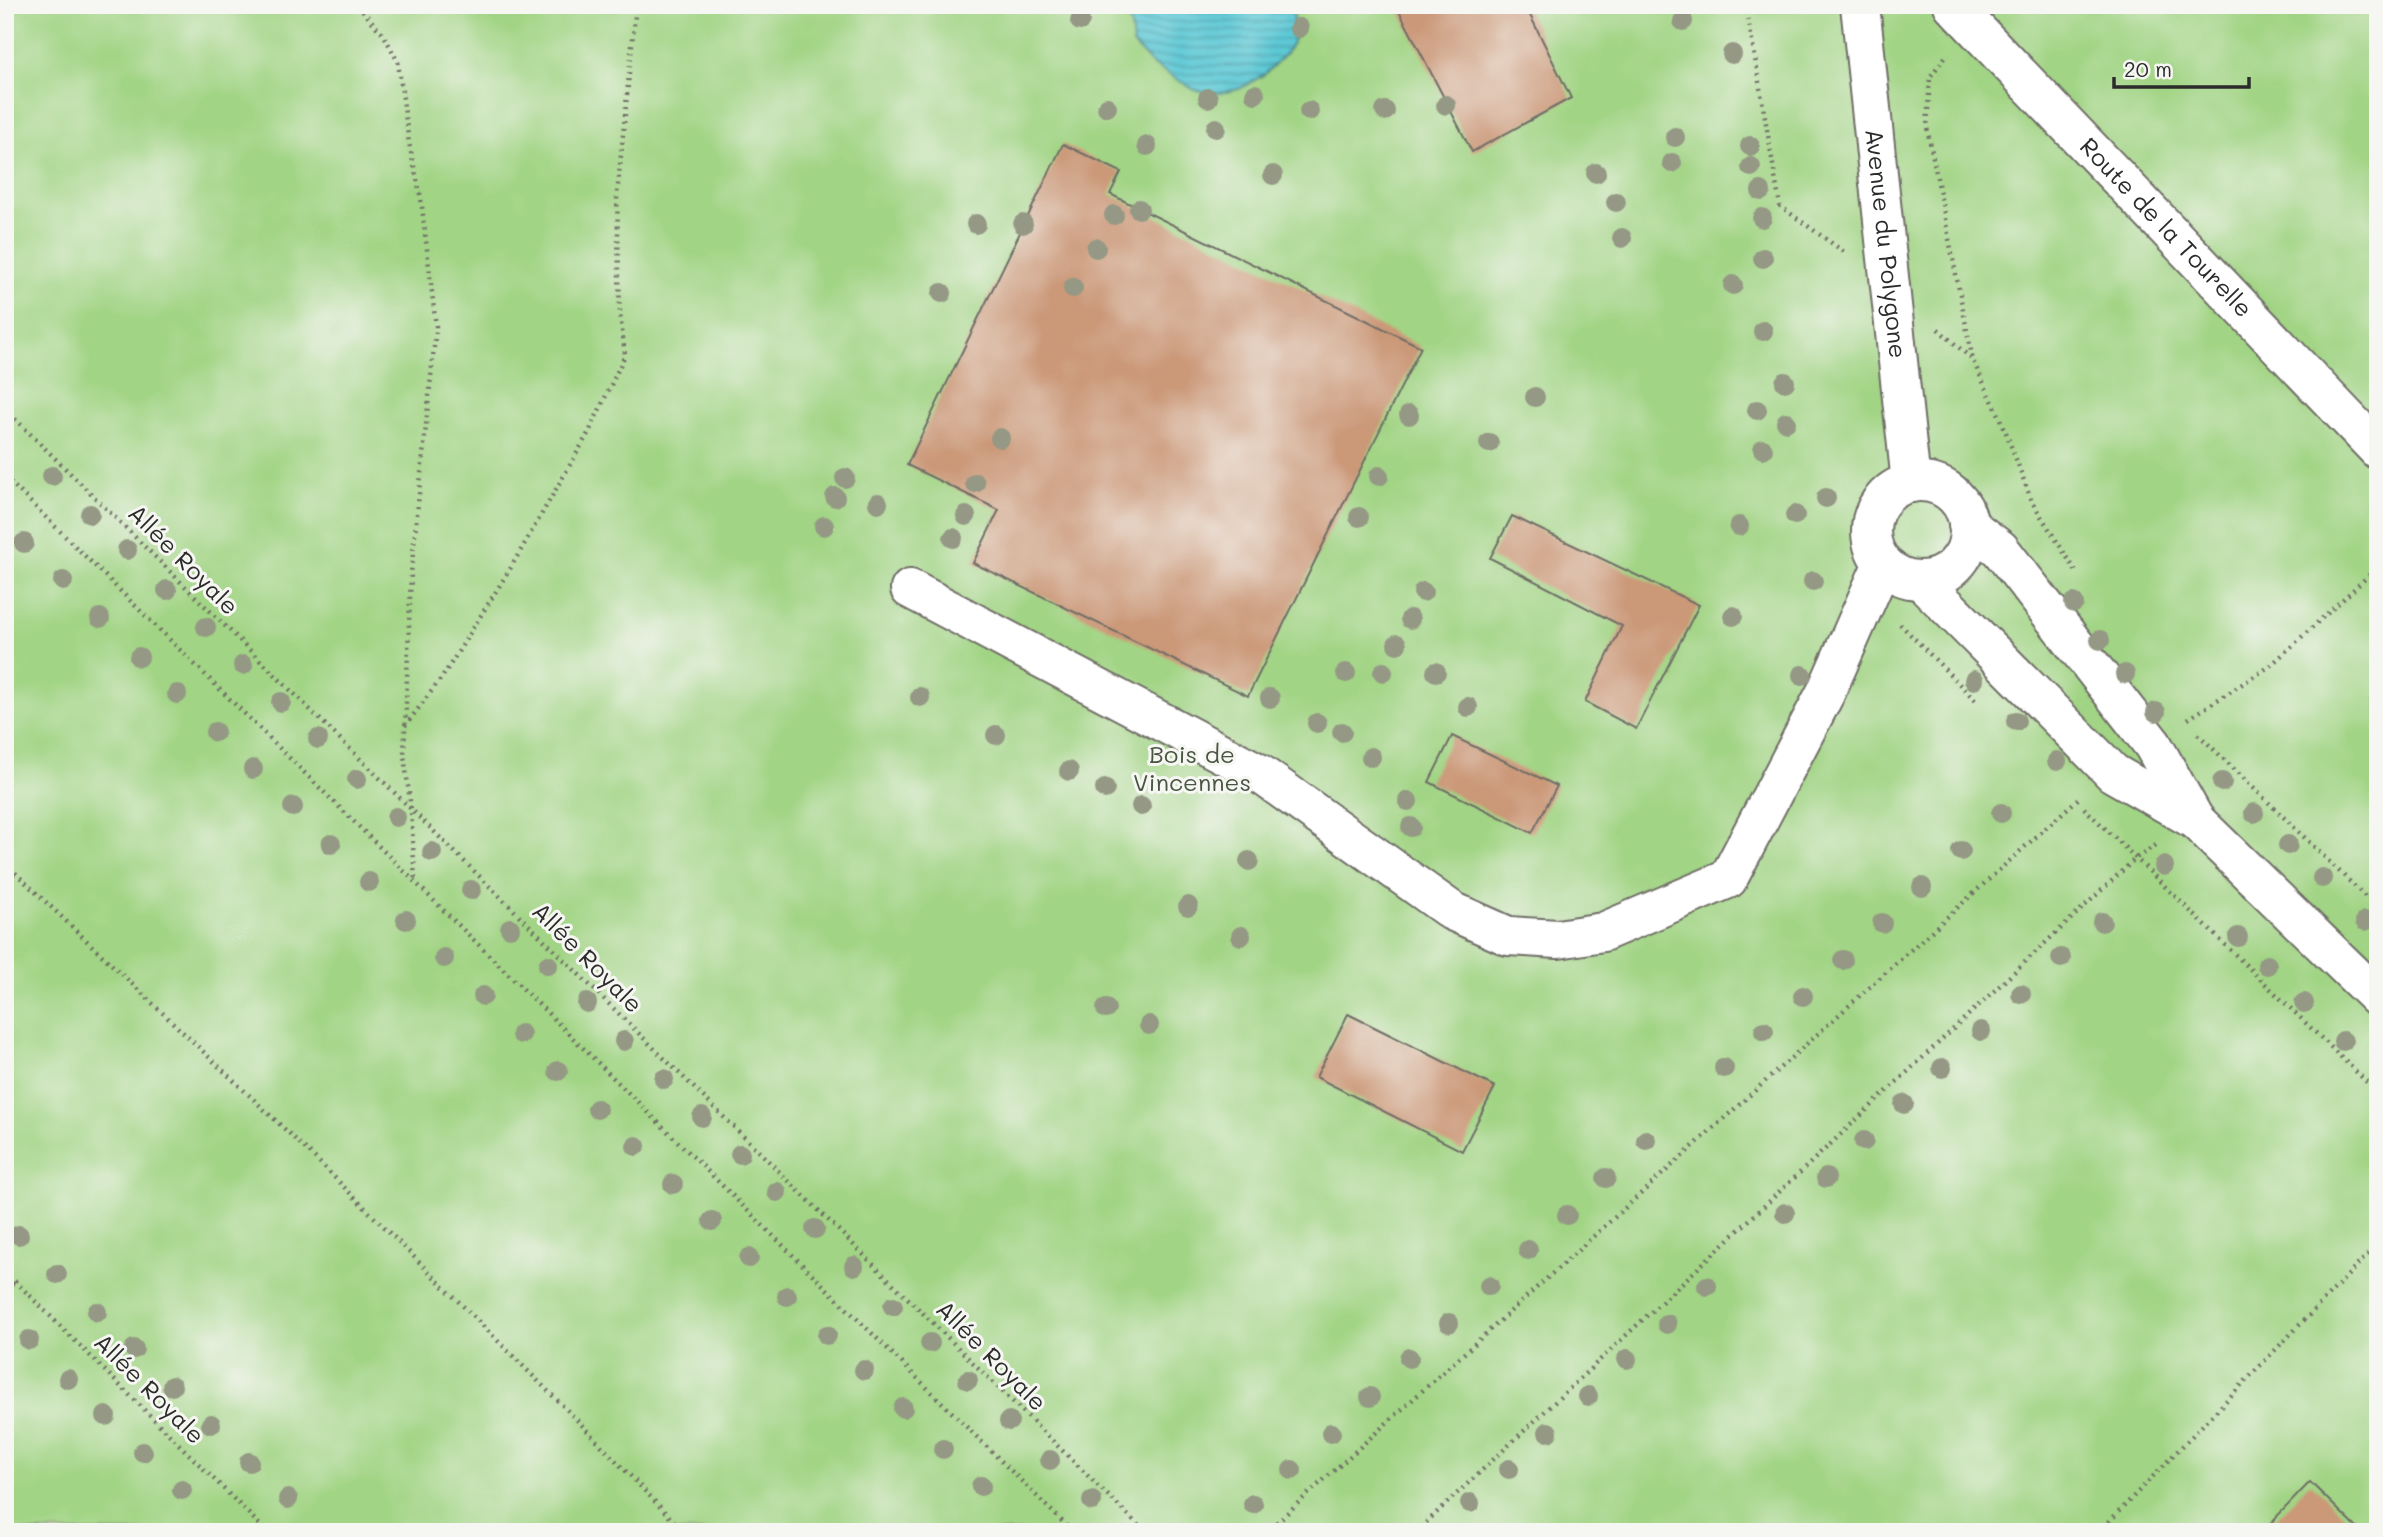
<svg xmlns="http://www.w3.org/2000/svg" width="2383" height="1537" viewBox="0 0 2383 1537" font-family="Mali,sans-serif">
  <defs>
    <pattern id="water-rules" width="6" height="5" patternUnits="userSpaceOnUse" patternTransform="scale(1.75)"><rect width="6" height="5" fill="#5dc9d6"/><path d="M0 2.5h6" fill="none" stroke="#4da3ae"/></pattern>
  </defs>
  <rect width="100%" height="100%" fill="#f6f6f2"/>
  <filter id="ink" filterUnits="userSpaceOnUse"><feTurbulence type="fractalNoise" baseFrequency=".0143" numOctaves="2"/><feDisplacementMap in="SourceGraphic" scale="14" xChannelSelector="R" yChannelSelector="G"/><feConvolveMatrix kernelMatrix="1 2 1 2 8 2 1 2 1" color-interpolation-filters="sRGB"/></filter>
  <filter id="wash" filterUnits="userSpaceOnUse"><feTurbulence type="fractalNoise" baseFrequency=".00686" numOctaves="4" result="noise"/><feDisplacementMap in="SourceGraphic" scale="28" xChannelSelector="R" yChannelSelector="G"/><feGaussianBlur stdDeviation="1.57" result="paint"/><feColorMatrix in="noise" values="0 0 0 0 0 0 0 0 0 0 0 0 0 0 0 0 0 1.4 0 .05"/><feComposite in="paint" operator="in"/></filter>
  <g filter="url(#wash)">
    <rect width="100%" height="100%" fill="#f1ead6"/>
    <rect fill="#a1d484" stroke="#668058" stroke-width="2" x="5" y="5" width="2373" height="1527"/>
    <path fill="url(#water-rules)" stroke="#447a80" stroke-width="2" d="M 1118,5 L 1293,5 L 1295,37 L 1286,53 L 1265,74 L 1239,89 L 1214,94 L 1195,90 L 1152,64 L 1133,44 L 1131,25 Z"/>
    <g id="blocks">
      <g fill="#cb9878">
        <path d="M 1396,5 L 1525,5 L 1571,98 L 1472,152 Z"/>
        <path d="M 1063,144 L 1121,172 L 1110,194 L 1421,347 L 1248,696 L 973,563 L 999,510 L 907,465 Z"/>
        <path d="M 1512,516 L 1699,605 L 1636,729 L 1585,702 L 1622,626 L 1490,558 Z"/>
        <path d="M 1452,736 L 1557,786 L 1532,833 L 1429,782 Z"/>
        <path d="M 1348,1014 L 1495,1087 L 1462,1151 L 1316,1077 Z"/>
        <path d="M 2310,1482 L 2361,1532 L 2262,1532 Z"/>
      </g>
    </g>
  </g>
  <g filter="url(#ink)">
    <use href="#blocks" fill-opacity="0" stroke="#706e67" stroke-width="2"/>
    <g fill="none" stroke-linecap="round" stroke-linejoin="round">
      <g stroke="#706e67" stroke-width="42">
        <g id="minor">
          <path id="s1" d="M 1860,5 L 1911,483"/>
          <path id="s2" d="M 1953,5 L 2378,450"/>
          <circle cx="1920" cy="531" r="49"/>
          <path d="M 1968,525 L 2000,549 L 2153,745 L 2195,820"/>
          <path d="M 1921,580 L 2113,773 L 2195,820 L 2378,998"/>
          <path d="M 910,589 L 1259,773 L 1452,911 L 1508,936 L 1558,939 L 1603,932 L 1728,879 L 1826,692 L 1883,563"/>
        </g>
      </g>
      <g stroke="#706e67" stroke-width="4.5" stroke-dasharray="2 5" stroke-linecap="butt">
        <path d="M 358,5 L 385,37 L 398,62 L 409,143 L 421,198 L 436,327 L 411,573 L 404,755 L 411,809 L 415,882"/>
        <path d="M 1746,5 L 1780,206 L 1844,252"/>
        <path d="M 1945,57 L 1930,77 L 1927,127 L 1973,361 L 2001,419 L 2032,502 L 2077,573"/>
        <path d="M 1938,329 L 1973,360"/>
        <path d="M 5,409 L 1145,1532"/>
        <path d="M 5,477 L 1073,1532"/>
        <path d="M 1900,624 L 1978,703"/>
        <path d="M 2188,719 L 2270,666 L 2378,567"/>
        <path d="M 405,726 L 443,676 L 510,569 L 589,432 L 625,355 L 620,314 L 617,195 L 636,5"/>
        <path d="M 2198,734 L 2378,909"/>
        <path d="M 2084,808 L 2378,1093"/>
        <path d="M 5,863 L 314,1157 L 576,1419 L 684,1532"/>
        <path d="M 5,1271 L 267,1532"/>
        <path d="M 5,1284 L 18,1284"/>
        <path d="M 1266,1532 L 2079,798"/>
        <path d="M 1416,1532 L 2136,858 L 2156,845"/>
        <path d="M 2099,1532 L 2378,1244"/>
      </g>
      <use href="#minor" stroke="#fff" stroke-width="38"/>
    </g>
    <g fill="#949884">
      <circle cx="1080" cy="21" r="10"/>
      <circle cx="1683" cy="21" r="10"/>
      <circle cx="1299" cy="28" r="10"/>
      <circle cx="1732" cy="54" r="10"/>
      <circle cx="1255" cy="94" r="10"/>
      <circle cx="1208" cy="98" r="10"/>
      <circle cx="1446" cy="105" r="10"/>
      <circle cx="1107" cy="107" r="10"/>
      <circle cx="1309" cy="111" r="10"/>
      <circle cx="1385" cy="111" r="10"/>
      <circle cx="1216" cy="128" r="10"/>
      <circle cx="1675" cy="137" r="10"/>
      <circle cx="1147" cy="146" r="10"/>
      <circle cx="1750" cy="146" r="10"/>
      <circle cx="1672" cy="163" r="10"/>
      <circle cx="1751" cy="167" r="10"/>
      <circle cx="1596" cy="173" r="10"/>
      <circle cx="1273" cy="175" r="10"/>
      <circle cx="1761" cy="191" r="10"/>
      <circle cx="1616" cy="202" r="10"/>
      <circle cx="1139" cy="209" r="10"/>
      <circle cx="1114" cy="215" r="10"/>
      <circle cx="1762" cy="218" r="10"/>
      <circle cx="976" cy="224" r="10"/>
      <circle cx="1023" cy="224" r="10"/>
      <circle cx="1622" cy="238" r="10"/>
      <circle cx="1096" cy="248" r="10"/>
      <circle cx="1763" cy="258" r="10"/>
      <circle cx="1733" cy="285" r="10"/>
      <circle cx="1073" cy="288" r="10"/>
      <circle cx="942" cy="293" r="10"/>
      <circle cx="1763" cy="331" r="10"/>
      <circle cx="1785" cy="382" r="10"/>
      <circle cx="1535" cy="397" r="10"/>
      <circle cx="1757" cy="410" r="10"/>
      <circle cx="1409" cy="415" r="10"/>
      <circle cx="1786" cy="422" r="10"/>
      <circle cx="1000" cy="438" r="10"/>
      <circle cx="1489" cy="443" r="10"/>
      <circle cx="1763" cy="449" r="10"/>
      <circle cx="52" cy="476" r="10"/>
      <circle cx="1379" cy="476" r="10"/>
      <circle cx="845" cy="478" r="10"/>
      <circle cx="975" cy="483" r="10"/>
      <circle cx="835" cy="497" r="10"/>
      <circle cx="1826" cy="498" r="10"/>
      <circle cx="878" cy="503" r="10"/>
      <circle cx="90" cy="514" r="10"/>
      <circle cx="1795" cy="515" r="10"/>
      <circle cx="966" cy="516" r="10"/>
      <circle cx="1359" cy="517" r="10"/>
      <circle cx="824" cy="526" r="10"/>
      <circle cx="1739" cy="526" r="10"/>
      <circle cx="953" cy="538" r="10"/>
      <circle cx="24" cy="543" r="10"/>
      <circle cx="127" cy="550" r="10"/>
      <circle cx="63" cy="581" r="10"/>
      <circle cx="1813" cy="581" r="10"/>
      <circle cx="167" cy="590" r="10"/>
      <circle cx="1423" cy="592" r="10"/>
      <circle cx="2074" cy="603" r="10"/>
      <circle cx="1733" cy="616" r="10"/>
      <circle cx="100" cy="618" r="10"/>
      <circle cx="1410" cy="619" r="10"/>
      <circle cx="206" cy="627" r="10"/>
      <circle cx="2100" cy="640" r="10"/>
      <circle cx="1397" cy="644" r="10"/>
      <circle cx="139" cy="657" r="10"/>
      <circle cx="243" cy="665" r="10"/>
      <circle cx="1383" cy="672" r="10"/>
      <circle cx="1436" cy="672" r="10"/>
      <circle cx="1346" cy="673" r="10"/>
      <circle cx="2125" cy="674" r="10"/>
      <circle cx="1802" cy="675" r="10"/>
      <circle cx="1974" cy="680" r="10"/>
      <circle cx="177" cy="694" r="10"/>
      <circle cx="920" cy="697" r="10"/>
      <circle cx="1270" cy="698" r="10"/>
      <circle cx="281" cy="702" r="10"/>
      <circle cx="1468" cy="707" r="10"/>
      <circle cx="2156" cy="712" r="10"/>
      <circle cx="2016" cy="721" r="10"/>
      <circle cx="1317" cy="723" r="10"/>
      <circle cx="215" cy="732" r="10"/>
      <circle cx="1342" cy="732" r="10"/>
      <circle cx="996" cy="735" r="10"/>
      <circle cx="318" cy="739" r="10"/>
      <circle cx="1371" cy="757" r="10"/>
      <circle cx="2057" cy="761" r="10"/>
      <circle cx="253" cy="769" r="10"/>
      <circle cx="1069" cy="771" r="10"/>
      <circle cx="357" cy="779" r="10"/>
      <circle cx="2222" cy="782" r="10"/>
      <circle cx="1105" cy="789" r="10"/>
      <circle cx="1408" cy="801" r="10"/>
      <circle cx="1141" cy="806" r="10"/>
      <circle cx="293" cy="807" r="10"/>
      <circle cx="2001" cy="813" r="10"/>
      <circle cx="2254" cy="813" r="10"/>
      <circle cx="396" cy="817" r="10"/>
      <circle cx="1411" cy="827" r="10"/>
      <circle cx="331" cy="844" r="10"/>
      <circle cx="2288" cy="845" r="10"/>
      <circle cx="1961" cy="851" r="10"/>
      <circle cx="432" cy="852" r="10"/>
      <circle cx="1249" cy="861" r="10"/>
      <circle cx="2164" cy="866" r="10"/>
      <circle cx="2322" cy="878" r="10"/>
      <circle cx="369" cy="882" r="10"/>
      <circle cx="1922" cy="887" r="10"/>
      <circle cx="471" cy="890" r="10"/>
      <circle cx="1188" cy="906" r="10"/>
      <circle cx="406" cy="920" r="10"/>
      <circle cx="2365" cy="921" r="10"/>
      <circle cx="2102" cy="922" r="10"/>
      <circle cx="1882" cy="923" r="10"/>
      <circle cx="510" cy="928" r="10"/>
      <circle cx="1241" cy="936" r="10"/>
      <circle cx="2238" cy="937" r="10"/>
      <circle cx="444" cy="958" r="10"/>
      <circle cx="2061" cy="958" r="10"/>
      <circle cx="1843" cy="960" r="10"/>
      <circle cx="548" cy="965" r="10"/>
      <circle cx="2267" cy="965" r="10"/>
      <circle cx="2021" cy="994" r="10"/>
      <circle cx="483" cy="996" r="10"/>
      <circle cx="1803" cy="996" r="10"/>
      <circle cx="587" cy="1003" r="10"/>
      <circle cx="2304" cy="1003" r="10"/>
      <circle cx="1106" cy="1009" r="10"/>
      <circle cx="1149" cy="1025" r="10"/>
      <circle cx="1764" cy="1031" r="10"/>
      <circle cx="1981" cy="1031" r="10"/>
      <circle cx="521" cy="1034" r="10"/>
      <circle cx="624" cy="1041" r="10"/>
      <circle cx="2343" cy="1041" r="10"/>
      <circle cx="1724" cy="1068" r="10"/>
      <circle cx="1942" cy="1068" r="10"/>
      <circle cx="558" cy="1071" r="10"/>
      <circle cx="664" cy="1079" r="10"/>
      <circle cx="1904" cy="1104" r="10"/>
      <circle cx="597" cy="1109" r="10"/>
      <circle cx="702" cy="1117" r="10"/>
      <circle cx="1646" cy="1140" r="10"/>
      <circle cx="1864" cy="1141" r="10"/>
      <circle cx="636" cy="1146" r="10"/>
      <circle cx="740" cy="1154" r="10"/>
      <circle cx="1606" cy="1178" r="10"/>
      <circle cx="1826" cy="1178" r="10"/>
      <circle cx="673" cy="1184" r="10"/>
      <circle cx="777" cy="1192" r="10"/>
      <circle cx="1785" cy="1213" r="10"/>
      <circle cx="1567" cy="1215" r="10"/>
      <circle cx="712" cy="1221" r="10"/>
      <circle cx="815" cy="1229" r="10"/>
      <circle cx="19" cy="1235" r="10"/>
      <circle cx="1528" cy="1250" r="10"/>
      <circle cx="749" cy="1258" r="10"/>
      <circle cx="854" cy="1266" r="10"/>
      <circle cx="57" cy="1274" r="10"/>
      <circle cx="1489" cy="1286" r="10"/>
      <circle cx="1707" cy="1286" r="10"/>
      <circle cx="787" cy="1296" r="10"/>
      <circle cx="893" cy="1306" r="10"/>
      <circle cx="97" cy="1312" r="10"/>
      <circle cx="1449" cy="1323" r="10"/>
      <circle cx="1667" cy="1324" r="10"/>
      <circle cx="827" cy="1335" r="10"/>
      <circle cx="29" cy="1340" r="10"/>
      <circle cx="930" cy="1343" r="10"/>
      <circle cx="134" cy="1349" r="10"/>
      <circle cx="1409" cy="1358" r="10"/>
      <circle cx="1627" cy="1359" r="10"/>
      <circle cx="864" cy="1370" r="10"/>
      <circle cx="68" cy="1379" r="10"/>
      <circle cx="968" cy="1380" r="10"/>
      <circle cx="172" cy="1386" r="10"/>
      <circle cx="1588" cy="1396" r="10"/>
      <circle cx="1370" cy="1397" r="10"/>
      <circle cx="903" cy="1408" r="10"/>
      <circle cx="106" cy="1416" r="10"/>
      <circle cx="1009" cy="1421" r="10"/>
      <circle cx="211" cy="1424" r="10"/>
      <circle cx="1548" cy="1432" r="10"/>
      <circle cx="1331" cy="1433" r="10"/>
      <circle cx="943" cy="1449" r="10"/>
      <circle cx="143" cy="1452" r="10"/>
      <circle cx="1050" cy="1460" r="10"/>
      <circle cx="249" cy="1462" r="10"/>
      <circle cx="1509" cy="1469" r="10"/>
      <circle cx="1292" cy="1470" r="10"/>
      <circle cx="981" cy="1486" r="10"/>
      <circle cx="182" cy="1490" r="10"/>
      <circle cx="288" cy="1499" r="10"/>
      <circle cx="1092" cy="1501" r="10"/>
      <circle cx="1470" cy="1503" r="10"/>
      <circle cx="1253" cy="1504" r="10"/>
    </g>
  </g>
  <g text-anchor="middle" stroke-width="6" stroke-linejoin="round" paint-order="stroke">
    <g font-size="24" fill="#2b2b2b" stroke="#f6f6f2">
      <text dy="8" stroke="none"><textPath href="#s2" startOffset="308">Route de la Tourelle</textPath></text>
      <text dy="8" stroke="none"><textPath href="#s1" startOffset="240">Avenue du Polygone</textPath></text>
      <text transform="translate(183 560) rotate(45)" y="8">Allée Royale</text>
      <text transform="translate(587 958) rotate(45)" y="8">Allée Royale</text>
      <text transform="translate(991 1356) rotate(45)" y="8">Allée Royale</text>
      <text transform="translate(149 1389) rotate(45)" y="8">Allée Royale</text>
    </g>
    <g font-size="24" fill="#485541" stroke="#f6f6f2">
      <text x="1192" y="763">Bois de<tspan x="1192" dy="28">Vincennes</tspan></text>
    </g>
  </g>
  <rect width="2383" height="1537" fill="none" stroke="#f6f6f2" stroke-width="28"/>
  <path d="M2114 77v10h135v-10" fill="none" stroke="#2b2b2b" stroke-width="3.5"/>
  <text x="2124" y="77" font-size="21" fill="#2b2b2b" stroke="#f6f6f2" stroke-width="5" paint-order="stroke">20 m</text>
</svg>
